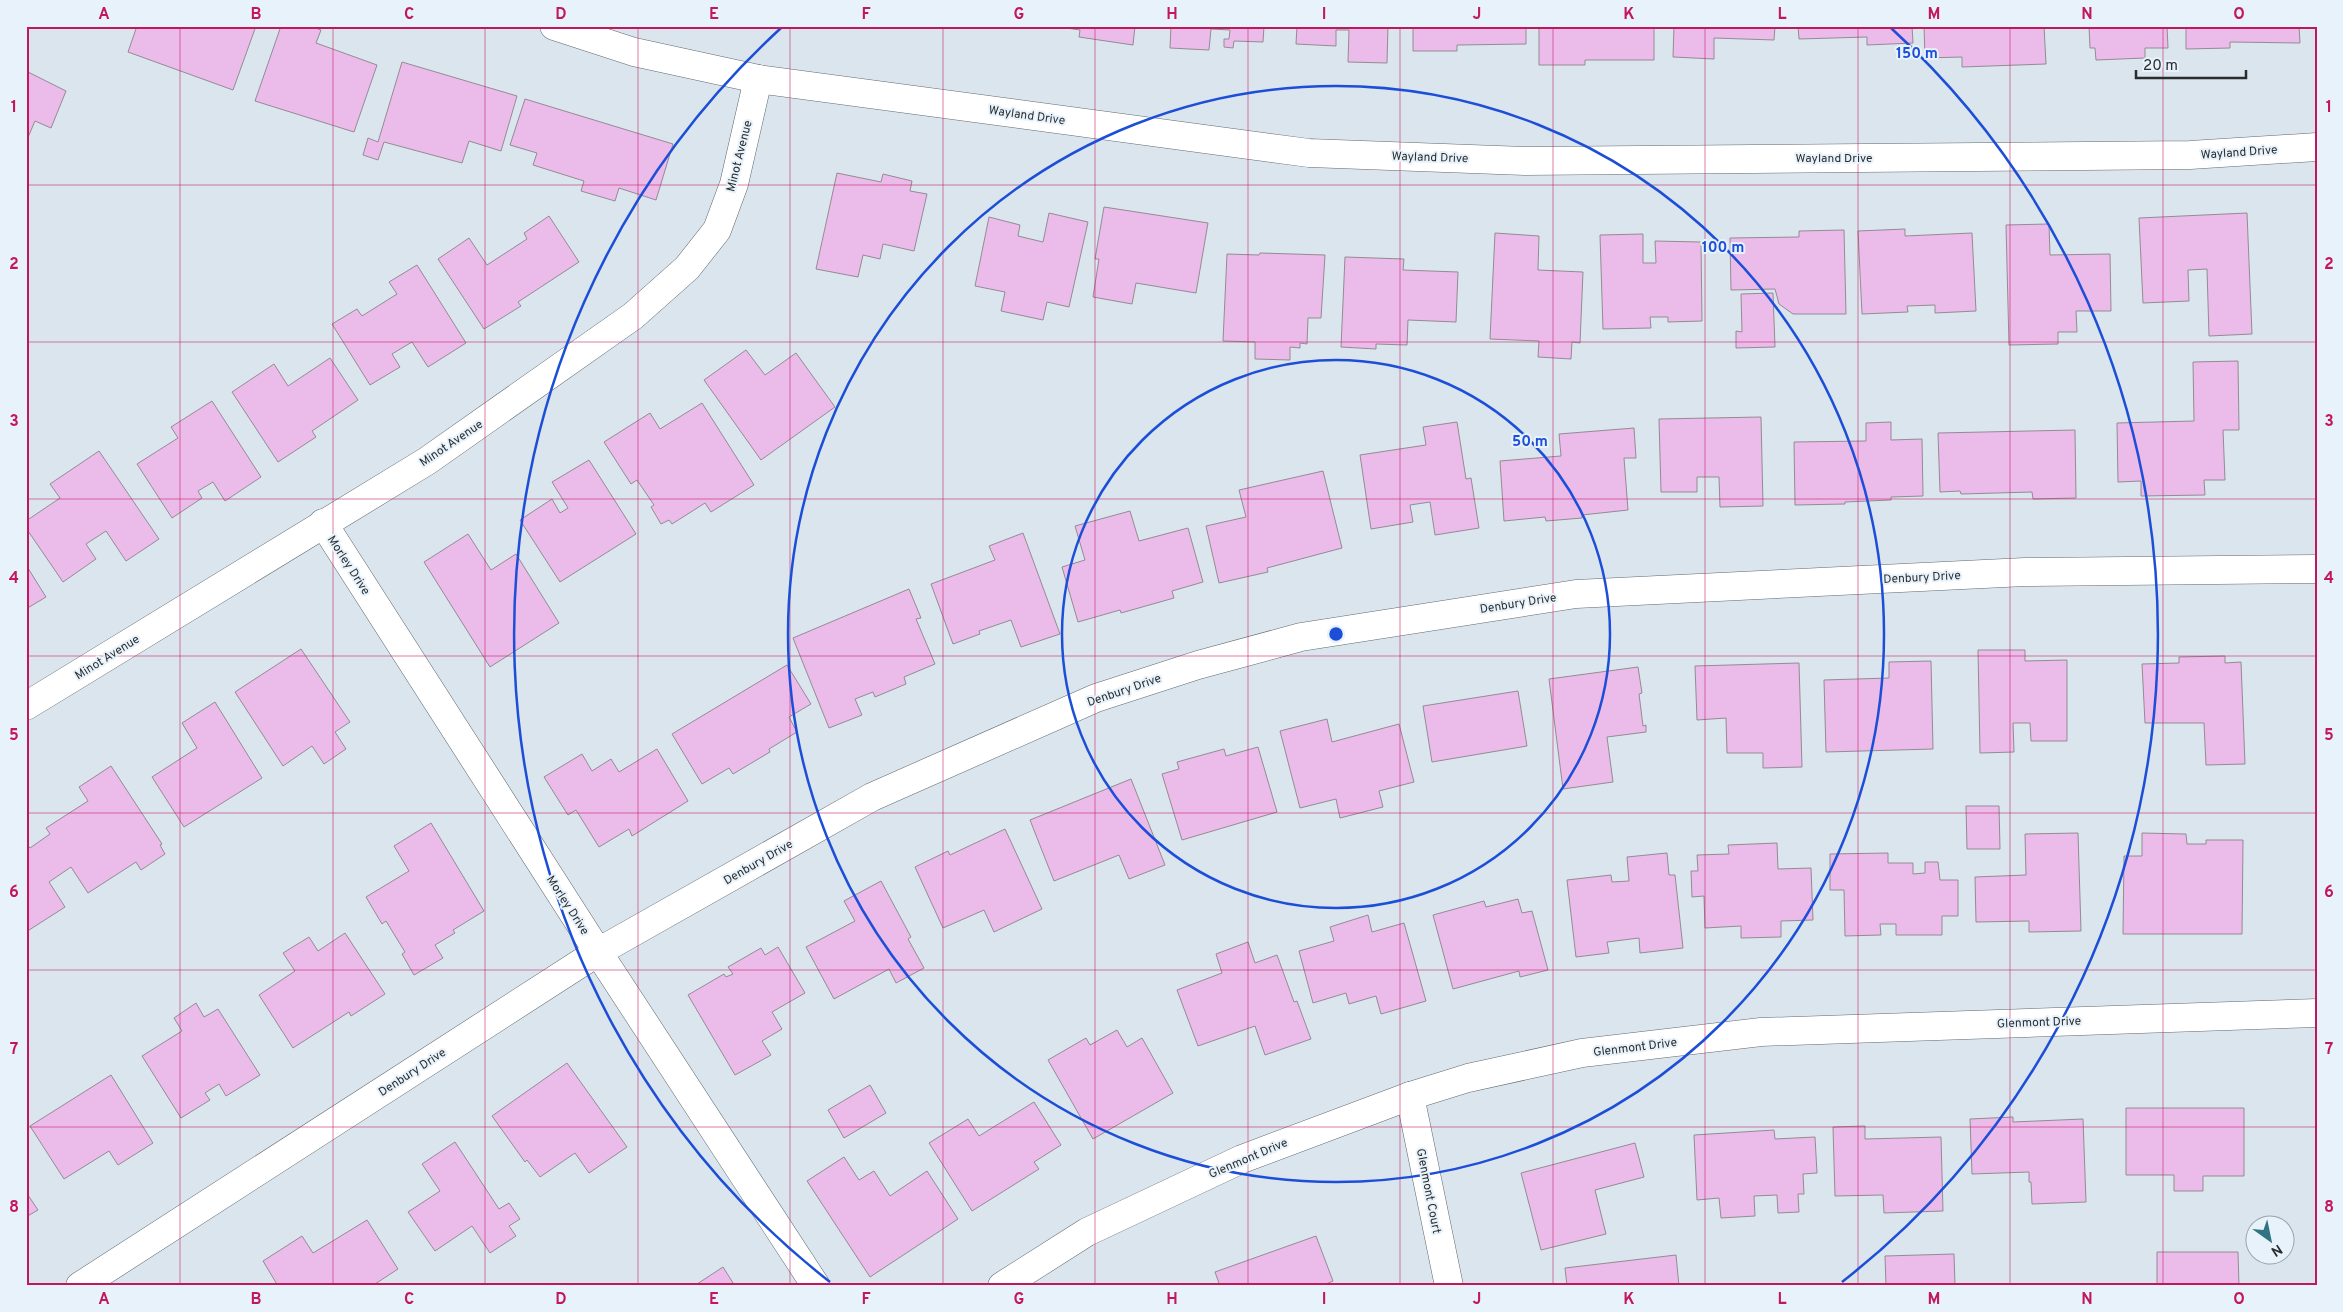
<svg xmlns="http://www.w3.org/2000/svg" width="2343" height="1312" viewBox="0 0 2343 1312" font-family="Overpass,sans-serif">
  <rect width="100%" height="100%" fill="#dae5ed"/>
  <g fill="#ebbbea" stroke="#948b94">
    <path d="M 137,26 L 256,26 L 233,90 L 128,52 Z"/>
    <path d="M 281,26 L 310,26 L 321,30 L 316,43 L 377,65 L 354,132 L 255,101 Z"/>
    <path d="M 1053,26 L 1135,26 L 1133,45 L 1079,37 L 1080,30 Z"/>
    <path d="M 1171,26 L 1264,26 L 1263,42 L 1234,41 L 1233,48 L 1224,47 L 1224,39 L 1229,39 L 1230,30 L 1211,29 L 1209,50 L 1170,48 Z"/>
    <path d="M 1297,26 L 1388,26 L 1387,63 L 1348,62 L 1349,30 L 1336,30 L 1336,46 L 1296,44 Z"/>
    <path d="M 1413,26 L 1526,26 L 1526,44 L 1457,45 L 1457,51 L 1413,51 Z"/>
    <path d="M 1539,26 L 1654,26 L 1654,60 L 1585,60 L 1585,65 L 1539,65 Z"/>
    <path d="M 1674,26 L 1775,26 L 1774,40 L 1714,38 L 1714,59 L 1673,57 Z"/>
    <path d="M 1798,26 L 1912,26 L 1913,43 L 1867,45 L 1867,37 L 1799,39 Z"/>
    <path d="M 1924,26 L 2044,26 L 2046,64 L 1962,67 L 1962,57 L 1925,58 Z"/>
    <path d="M 2089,26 L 2167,26 L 2168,48 L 2145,48 L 2145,58 L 2096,60 L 2095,48 L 2090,48 Z"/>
    <path d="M 2186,26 L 2299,26 L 2300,43 L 2230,42 L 2230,48 L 2186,49 Z"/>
    <path d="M 402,62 L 517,96 L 501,151 L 469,141 L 462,163 L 384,142 L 378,160 L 363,155 L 368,138 L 378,142 Z"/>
    <path d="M 26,71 L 66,91 L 51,128 L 35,121 L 26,142 Z"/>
    <path d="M 525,99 L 673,144 L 656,200 L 619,188 L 615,201 L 581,191 L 584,181 L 533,165 L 537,153 L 510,145 Z"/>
    <path d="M 837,173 L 881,182 L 883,174 L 912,181 L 910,191 L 927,194 L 914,251 L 883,244 L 880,259 L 863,255 L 858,277 L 816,269 Z"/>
    <path d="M 1104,207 L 1208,223 L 1196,293 L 1136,283 L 1132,304 L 1093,297 L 1099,259 L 1095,259 Z"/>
    <path d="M 1049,213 L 1088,222 L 1069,307 L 1047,302 L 1043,320 L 1001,311 L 1005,292 L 975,286 L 989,217 L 1020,225 L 1018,236 L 1043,242 Z"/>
    <path d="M 2247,213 L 2252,334 L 2209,336 L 2207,269 L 2188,270 L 2189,301 L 2143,303 L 2139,218 Z"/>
    <path d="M 549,216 L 579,262 L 518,302 L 521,306 L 484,329 L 438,259 L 469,238 L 487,265 L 527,239 L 524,233 Z"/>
    <path d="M 2049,224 L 2050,255 L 2110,254 L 2111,311 L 2076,311 L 2077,332 L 2058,332 L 2058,344 L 2009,345 L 2006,225 Z"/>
    <path d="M 1905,229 L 1905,236 L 1972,233 L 1976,311 L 1935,313 L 1935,305 L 1907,306 L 1908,312 L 1862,314 L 1858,231 Z"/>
    <path d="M 1844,230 L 1846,314 L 1793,314 L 1779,304 L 1775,289 L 1731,290 L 1730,238 L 1799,237 L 1799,231 Z"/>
    <path d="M 1495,233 L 1539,236 L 1538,270 L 1583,272 L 1580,343 L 1572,342 L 1571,359 L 1538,357 L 1539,341 L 1490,339 Z"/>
    <path d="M 1643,234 L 1643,263 L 1656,263 L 1655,241 L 1701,242 L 1702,321 L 1668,322 L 1668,317 L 1650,317 L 1651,328 L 1603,329 L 1600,235 Z"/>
    <path d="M 1260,253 L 1325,255 L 1321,318 L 1308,318 L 1307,344 L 1300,343 L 1300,348 L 1290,347 L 1290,360 L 1255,359 L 1255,342 L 1223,341 L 1227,254 L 1259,255 Z"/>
    <path d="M 1345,257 L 1404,259 L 1403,270 L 1458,272 L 1456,322 L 1408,320 L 1407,345 L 1376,344 L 1376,349 L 1341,347 Z"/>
    <path d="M 417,265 L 466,343 L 428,367 L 412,342 L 392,354 L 400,367 L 370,385 L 332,324 L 357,309 L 362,316 L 397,294 L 389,282 Z"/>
    <path d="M 1773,293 L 1775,347 L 1736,348 L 1736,331 L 1742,332 L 1741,294 Z"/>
    <path d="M 746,350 L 765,375 L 796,353 L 835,407 L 761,460 L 704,380 Z"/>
    <path d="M 330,358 L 358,400 L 312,431 L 316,437 L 278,462 L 232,392 L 274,364 L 288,386 Z"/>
    <path d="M 2238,361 L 2239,430 L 2223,430 L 2225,480 L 2204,480 L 2205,495 L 2141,496 L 2141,481 L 2118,482 L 2117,423 L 2194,421 L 2193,362 Z"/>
    <path d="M 212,401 L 261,477 L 225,501 L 213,482 L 198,491 L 202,498 L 172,518 L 137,464 L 178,438 L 171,427 Z"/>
    <path d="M 702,403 L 754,485 L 711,512 L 705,503 L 672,524 L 669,520 L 661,524 L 651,507 L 654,505 L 637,480 L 631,484 L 604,442 L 650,413 L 660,429 Z"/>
    <path d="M 1761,417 L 1763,506 L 1720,507 L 1719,477 L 1697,477 L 1697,492 L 1661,492 L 1659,419 Z"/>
    <path d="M 1457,422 L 1466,479 L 1471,478 L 1479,528 L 1435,535 L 1430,502 L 1410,505 L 1413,522 L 1371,529 L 1360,455 L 1426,445 L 1423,427 Z"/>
    <path d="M 1891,422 L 1891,440 L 1922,439 L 1923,496 L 1891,497 L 1891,500 L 1845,502 L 1845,504 L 1795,505 L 1794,442 L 1866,441 L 1866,423 Z"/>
    <path d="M 1634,428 L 1636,458 L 1624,458 L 1628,510 L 1582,515 L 1582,518 L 1546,521 L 1545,517 L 1504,521 L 1500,461 L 1561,456 L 1559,434 Z"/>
    <path d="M 2075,430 L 2076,498 L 2033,499 L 2032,492 L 1961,494 L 1960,491 L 1940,492 L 1938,433 Z"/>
    <path d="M 99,451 L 159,539 L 126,561 L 106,531 L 86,544 L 96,559 L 63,582 L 26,528 L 26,521 L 60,498 L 50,484 Z"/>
    <path d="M 589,460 L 636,534 L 560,582 L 520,520 L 552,499 L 560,513 L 568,508 L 552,482 Z"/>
    <path d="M 1323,471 L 1342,548 L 1267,568 L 1268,572 L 1219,583 L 1206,526 L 1246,517 L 1239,490 Z"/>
    <path d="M 1130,511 L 1139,541 L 1188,528 L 1203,582 L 1172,591 L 1174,598 L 1121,613 L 1120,610 L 1078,622 L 1062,567 L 1085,560 L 1075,526 Z"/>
    <path d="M 1023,533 L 1060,634 L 1021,647 L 1011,620 L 979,631 L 980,634 L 953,644 L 931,584 L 995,560 L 989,546 Z"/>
    <path d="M 468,534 L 491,570 L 516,554 L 559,623 L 490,667 L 424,562 Z"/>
    <path d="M 26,565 L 46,597 L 26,609 Z"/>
    <path d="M 909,589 L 921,618 L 916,619 L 935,664 L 904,677 L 906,684 L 875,697 L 873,692 L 855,699 L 862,715 L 829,728 L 793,638 Z"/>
    <path d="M 301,649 L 350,722 L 335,732 L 346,749 L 324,764 L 312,746 L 283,766 L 235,692 Z"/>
    <path d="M 1978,650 L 2025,650 L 2025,661 L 2067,660 L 2067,741 L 2031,741 L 2030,723 L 2013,723 L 2014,752 L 1980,753 Z"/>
    <path d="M 2225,656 L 2225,663 L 2241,662 L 2245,764 L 2206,765 L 2204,723 L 2145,723 L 2142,664 L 2179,663 L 2179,657 Z"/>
    <path d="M 1931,661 L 1933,749 L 1826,752 L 1824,680 L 1889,678 L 1889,662 Z"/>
    <path d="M 1799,663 L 1802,767 L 1763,768 L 1763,753 L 1727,753 L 1726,718 L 1697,720 L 1695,666 Z"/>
    <path d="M 787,665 L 811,704 L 789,717 L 797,732 L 769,749 L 770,752 L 733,774 L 729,768 L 702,784 L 672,734 Z"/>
    <path d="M 1638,667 L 1642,693 L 1639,694 L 1643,726 L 1646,725 L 1646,732 L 1607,737 L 1613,782 L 1563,789 L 1549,679 Z"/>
    <path d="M 1518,691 L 1527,746 L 1432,762 L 1423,706 Z"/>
    <path d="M 215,702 L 262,778 L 184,827 L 152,777 L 197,748 L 182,723 Z"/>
    <path d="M 1327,719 L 1332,742 L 1399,724 L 1414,782 L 1379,791 L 1383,807 L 1340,818 L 1336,799 L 1300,808 L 1280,731 Z"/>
    <path d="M 1258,747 L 1277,812 L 1182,840 L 1162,774 L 1179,769 L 1177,762 L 1224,749 L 1226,756 Z"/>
    <path d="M 657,749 L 688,801 L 632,836 L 629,829 L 599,847 L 576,810 L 568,815 L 544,777 L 582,754 L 592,771 L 611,759 L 619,772 Z"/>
    <path d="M 111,766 L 162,844 L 160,845 L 165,854 L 141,870 L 136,862 L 88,893 L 71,867 L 49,882 L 65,907 L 26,932 L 26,843 L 30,848 L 50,834 L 46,828 L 88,801 L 79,787 Z"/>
    <path d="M 1131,779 L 1165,865 L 1129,879 L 1119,855 L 1054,881 L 1030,820 Z"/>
    <path d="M 1966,806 L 1999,806 L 2000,849 L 1967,849 Z"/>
    <path d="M 431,823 L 484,911 L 453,930 L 455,933 L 435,945 L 443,958 L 414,975 L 402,954 L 405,952 L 386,921 L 382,924 L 366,897 L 409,871 L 394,846 Z"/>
    <path d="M 1005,829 L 1042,909 L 994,932 L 984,910 L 943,928 L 915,867 L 948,851 L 950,855 Z"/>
    <path d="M 2078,833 L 2081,931 L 2029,932 L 2029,921 L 1976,922 L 1975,877 L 2026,875 L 2025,834 Z"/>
    <path d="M 2142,833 L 2186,834 L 2187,844 L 2206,844 L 2206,840 L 2243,840 L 2242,934 L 2123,934 L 2124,856 L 2142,856 Z"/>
    <path d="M 1777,843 L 1778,869 L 1811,868 L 1813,920 L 1781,921 L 1781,937 L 1741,938 L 1741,926 L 1705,928 L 1704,896 L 1692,897 L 1691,871 L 1698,871 L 1697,855 L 1729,854 L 1728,845 Z"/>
    <path d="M 1667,853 L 1669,875 L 1675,875 L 1683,948 L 1640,953 L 1639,938 L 1607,942 L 1609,953 L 1576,957 L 1567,880 L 1611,875 L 1612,882 L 1629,881 L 1627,857 Z"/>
    <path d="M 1888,853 L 1888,863 L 1913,863 L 1913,874 L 1925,873 L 1925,862 L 1938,862 L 1940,880 L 1958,880 L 1958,916 L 1942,916 L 1942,935 L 1896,935 L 1896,924 L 1880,924 L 1881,935 L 1845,936 L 1844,890 L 1830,890 L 1830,854 Z"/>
    <path d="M 881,881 L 911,937 L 908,939 L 924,968 L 896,983 L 889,969 L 834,999 L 806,947 L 855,921 L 844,901 Z"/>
    <path d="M 1518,899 L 1522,913 L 1532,911 L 1548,970 L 1520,977 L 1519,971 L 1453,989 L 1433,915 L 1484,901 L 1486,907 Z"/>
    <path d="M 1368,915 L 1372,932 L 1404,923 L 1426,1001 L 1381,1014 L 1376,996 L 1349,1004 L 1346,993 L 1313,1003 L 1299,951 L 1334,941 L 1330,927 Z"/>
    <path d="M 345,933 L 385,994 L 351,1016 L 349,1012 L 293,1048 L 259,995 L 295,971 L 283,953 L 309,937 L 318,951 Z"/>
    <path d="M 1248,942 L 1255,963 L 1277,955 L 1294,1002 L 1297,1001 L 1311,1039 L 1265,1055 L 1255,1026 L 1198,1046 L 1177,990 L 1222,973 L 1216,954 Z"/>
    <path d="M 778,947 L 805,993 L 772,1012 L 782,1029 L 762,1041 L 771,1055 L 735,1075 L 688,995 L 724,974 L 726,977 L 733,974 L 728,967 L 761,948 L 765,955 Z"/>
    <path d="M 196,1003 L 204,1017 L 218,1009 L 260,1075 L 226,1096 L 219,1084 L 205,1093 L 210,1100 L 181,1118 L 142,1056 L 182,1031 L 174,1018 Z"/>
    <path d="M 1117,1030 L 1127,1047 L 1142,1038 L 1173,1093 L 1093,1139 L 1048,1060 L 1086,1038 L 1090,1045 Z"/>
    <path d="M 567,1063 L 627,1147 L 589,1173 L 575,1153 L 540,1177 L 527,1160 L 525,1162 L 492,1116 Z"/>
    <path d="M 111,1075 L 153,1143 L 118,1165 L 109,1151 L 64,1179 L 30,1126 Z"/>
    <path d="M 870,1085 L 886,1113 L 844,1138 L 828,1110 Z"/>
    <path d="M 1034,1102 L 1061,1145 L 1034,1162 L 1039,1169 L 972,1211 L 929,1143 L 968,1119 L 979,1136 Z"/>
    <path d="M 2126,1108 L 2244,1108 L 2244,1176 L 2203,1176 L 2203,1191 L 2174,1191 L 2174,1175 L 2126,1175 Z"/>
    <path d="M 2013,1117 L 2013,1122 L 2083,1119 L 2086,1202 L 2032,1204 L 2031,1182 L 2029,1182 L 2029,1172 L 1972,1174 L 1970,1119 Z"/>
    <path d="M 1865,1126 L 1865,1139 L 1941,1137 L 1943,1211 L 1884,1213 L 1883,1195 L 1835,1196 L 1833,1127 Z"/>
    <path d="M 1774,1130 L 1775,1139 L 1815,1137 L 1817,1173 L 1803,1174 L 1804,1194 L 1798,1194 L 1799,1212 L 1778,1213 L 1777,1195 L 1754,1196 L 1755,1216 L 1721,1218 L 1719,1198 L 1697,1200 L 1694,1135 Z"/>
    <path d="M 455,1142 L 499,1209 L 509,1203 L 520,1219 L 509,1226 L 516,1236 L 490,1253 L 472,1226 L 435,1251 L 408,1212 L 440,1191 L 422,1164 Z"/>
    <path d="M 1635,1143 L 1644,1177 L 1595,1190 L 1606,1234 L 1541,1250 L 1521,1173 Z"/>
    <path d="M 844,1157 L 859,1180 L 874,1171 L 890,1196 L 927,1171 L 958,1219 L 870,1277 L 807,1181 Z"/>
    <path d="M 26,1192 L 38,1210 L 26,1217 Z"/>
    <path d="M 367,1220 L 398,1269 L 372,1286 L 278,1286 L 263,1261 L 302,1236 L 313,1253 Z"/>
    <path d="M 1316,1236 L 1333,1281 L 1321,1286 L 1220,1286 L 1215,1272 Z"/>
    <path d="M 2157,1252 L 2238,1252 L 2239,1286 L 2157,1286 Z"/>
    <path d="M 1954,1254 L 1955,1286 L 1886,1286 L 1885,1256 Z"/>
    <path d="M 1676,1255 L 1679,1286 L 1567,1286 L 1565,1268 Z"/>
    <path d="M 723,1267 L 735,1286 L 694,1286 Z"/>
  </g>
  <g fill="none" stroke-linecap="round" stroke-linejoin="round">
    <g stroke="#616a71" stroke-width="29">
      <g id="minor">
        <path d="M 554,26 L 634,52 L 758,79 L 1309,153 L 1525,161 L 2190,155 L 2317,147"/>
        <path d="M 323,523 L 598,952 L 816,1286"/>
        <path d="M 26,706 L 427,461 L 633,316 L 687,268 L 717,230 L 734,184 L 758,79"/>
        <path d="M 1410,1096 L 1449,1286"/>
        <path d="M 80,1286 L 598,952 L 872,797 L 1096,698 L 1198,665 L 1301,637 L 1576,594 L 2025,572 L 2317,569"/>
        <path d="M 1002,1286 L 1087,1232 L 1242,1159 L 1410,1096 L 1468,1078 L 1582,1053 L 1761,1032 L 2317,1013"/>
      </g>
    </g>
    <use href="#minor" stroke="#fff" stroke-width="28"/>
  </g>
  <path fill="none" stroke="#c2185b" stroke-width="1" stroke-opacity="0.55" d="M 180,26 L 180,1286M 333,26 L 333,1286M 485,26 L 485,1286M 638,26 L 638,1286M 790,26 L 790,1286M 943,26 L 943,1286M 1095,26 L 1095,1286M 1248,26 L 1248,1286M 1400,26 L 1400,1286M 1553,26 L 1553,1286M 1705,26 L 1705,1286M 1858,26 L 1858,1286M 2010,26 L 2010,1286M 2163,26 L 2163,1286M 26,185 L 2317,185M 26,342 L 2317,342M 26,499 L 2317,499M 26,656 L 2317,656M 26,813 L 2317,813M 26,970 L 2317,970M 26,1127 L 2317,1127"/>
  <g fill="none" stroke="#1d4ed8" stroke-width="2.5">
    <circle cx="1336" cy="634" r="274"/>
    <circle cx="1336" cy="634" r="548"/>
    <path d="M830 1282A822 822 0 0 1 781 28M1891 28A822 822 0 0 1 1842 1282"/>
  </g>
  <g text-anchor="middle" stroke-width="4" stroke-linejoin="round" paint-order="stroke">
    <g font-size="12" fill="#292d30" stroke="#e8f2fa">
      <text transform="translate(1027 115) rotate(8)" y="4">Wayland Drive</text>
      <text transform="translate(2239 152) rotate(-4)" y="4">Wayland Drive</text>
      <text transform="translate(739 156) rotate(-76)" y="4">Minot Avenue</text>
      <text transform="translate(1430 157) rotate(2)" y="4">Wayland Drive</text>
      <text x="1834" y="162">Wayland Drive</text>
      <text transform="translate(451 443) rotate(-34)" y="4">Minot Avenue</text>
      <text transform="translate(349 565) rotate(57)" y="4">Morley Drive</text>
      <text transform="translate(1922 577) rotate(-3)" y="4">Denbury Drive</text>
      <text transform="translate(1518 603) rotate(-9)" y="4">Denbury Drive</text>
      <text transform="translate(107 657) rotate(-32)" y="4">Minot Avenue</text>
      <text transform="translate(1124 690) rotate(-19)" y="4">Denbury Drive</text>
      <text transform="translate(758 862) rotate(-30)" y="4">Denbury Drive</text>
      <text transform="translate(568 905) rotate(57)" y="4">Morley Drive</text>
      <text transform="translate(2039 1022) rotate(-2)" y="4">Glenmont Drive</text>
      <text transform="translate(1635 1047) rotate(-7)" y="4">Glenmont Drive</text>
      <text transform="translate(412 1072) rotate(-33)" y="4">Denbury Drive</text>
      <text transform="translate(1248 1158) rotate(-23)" y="4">Glenmont Drive</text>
      <text transform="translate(1429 1191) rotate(79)" y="4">Glenmont Court</text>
    </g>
  </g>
  <circle cx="1336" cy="634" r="8" fill="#1d4ed8" stroke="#e8f2fa" stroke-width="2.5"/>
  <g font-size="15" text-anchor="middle" font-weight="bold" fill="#1d4ed8" stroke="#e8f2fa" stroke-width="4" stroke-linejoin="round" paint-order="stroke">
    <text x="1917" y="58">150 m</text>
    <text x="1723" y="252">100 m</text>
    <text x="1530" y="446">50 m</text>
  </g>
  <rect width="2343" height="1312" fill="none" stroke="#e8f2fa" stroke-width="55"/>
  <g transform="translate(2270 1240) rotate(147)"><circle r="24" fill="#e8f2fa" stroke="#9ca3a9"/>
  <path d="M0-4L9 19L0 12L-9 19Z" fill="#307483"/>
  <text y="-8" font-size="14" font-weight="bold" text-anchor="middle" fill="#292d30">N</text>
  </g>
  <path d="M2136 70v8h110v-8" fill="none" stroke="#292d30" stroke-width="2.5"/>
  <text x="2143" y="70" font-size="15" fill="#292d30" stroke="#e8f2fa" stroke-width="4" paint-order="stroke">20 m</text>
  <rect x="28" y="28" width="2288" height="1256" fill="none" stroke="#c2185b" stroke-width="2"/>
  <g font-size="16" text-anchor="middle" font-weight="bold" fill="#c2185b">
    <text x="104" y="19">A</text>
    <text x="256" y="19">B</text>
    <text x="409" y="19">C</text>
    <text x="561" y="19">D</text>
    <text x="714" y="19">E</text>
    <text x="866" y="19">F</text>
    <text x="1019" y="19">G</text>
    <text x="1172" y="19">H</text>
    <text x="1324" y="19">I</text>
    <text x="1477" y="19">J</text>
    <text x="1629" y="19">K</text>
    <text x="1782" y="19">L</text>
    <text x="1934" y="19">M</text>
    <text x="2087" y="19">N</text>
    <text x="2239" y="19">O</text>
    <text x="14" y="112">1</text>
    <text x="2329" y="112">1</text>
    <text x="14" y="269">2</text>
    <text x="2329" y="269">2</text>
    <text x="14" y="426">3</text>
    <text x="2329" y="426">3</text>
    <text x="14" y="583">4</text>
    <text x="2329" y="583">4</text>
    <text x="14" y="740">5</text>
    <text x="2329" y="740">5</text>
    <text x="14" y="897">6</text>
    <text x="2329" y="897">6</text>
    <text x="14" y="1054">7</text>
    <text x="2329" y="1054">7</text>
    <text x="14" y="1212">8</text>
    <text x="2329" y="1212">8</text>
    <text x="104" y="1304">A</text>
    <text x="256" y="1304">B</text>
    <text x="409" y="1304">C</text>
    <text x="561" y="1304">D</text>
    <text x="714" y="1304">E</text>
    <text x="866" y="1304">F</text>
    <text x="1019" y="1304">G</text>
    <text x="1172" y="1304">H</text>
    <text x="1324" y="1304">I</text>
    <text x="1477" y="1304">J</text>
    <text x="1629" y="1304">K</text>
    <text x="1782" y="1304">L</text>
    <text x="1934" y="1304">M</text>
    <text x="2087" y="1304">N</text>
    <text x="2239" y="1304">O</text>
  </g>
</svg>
